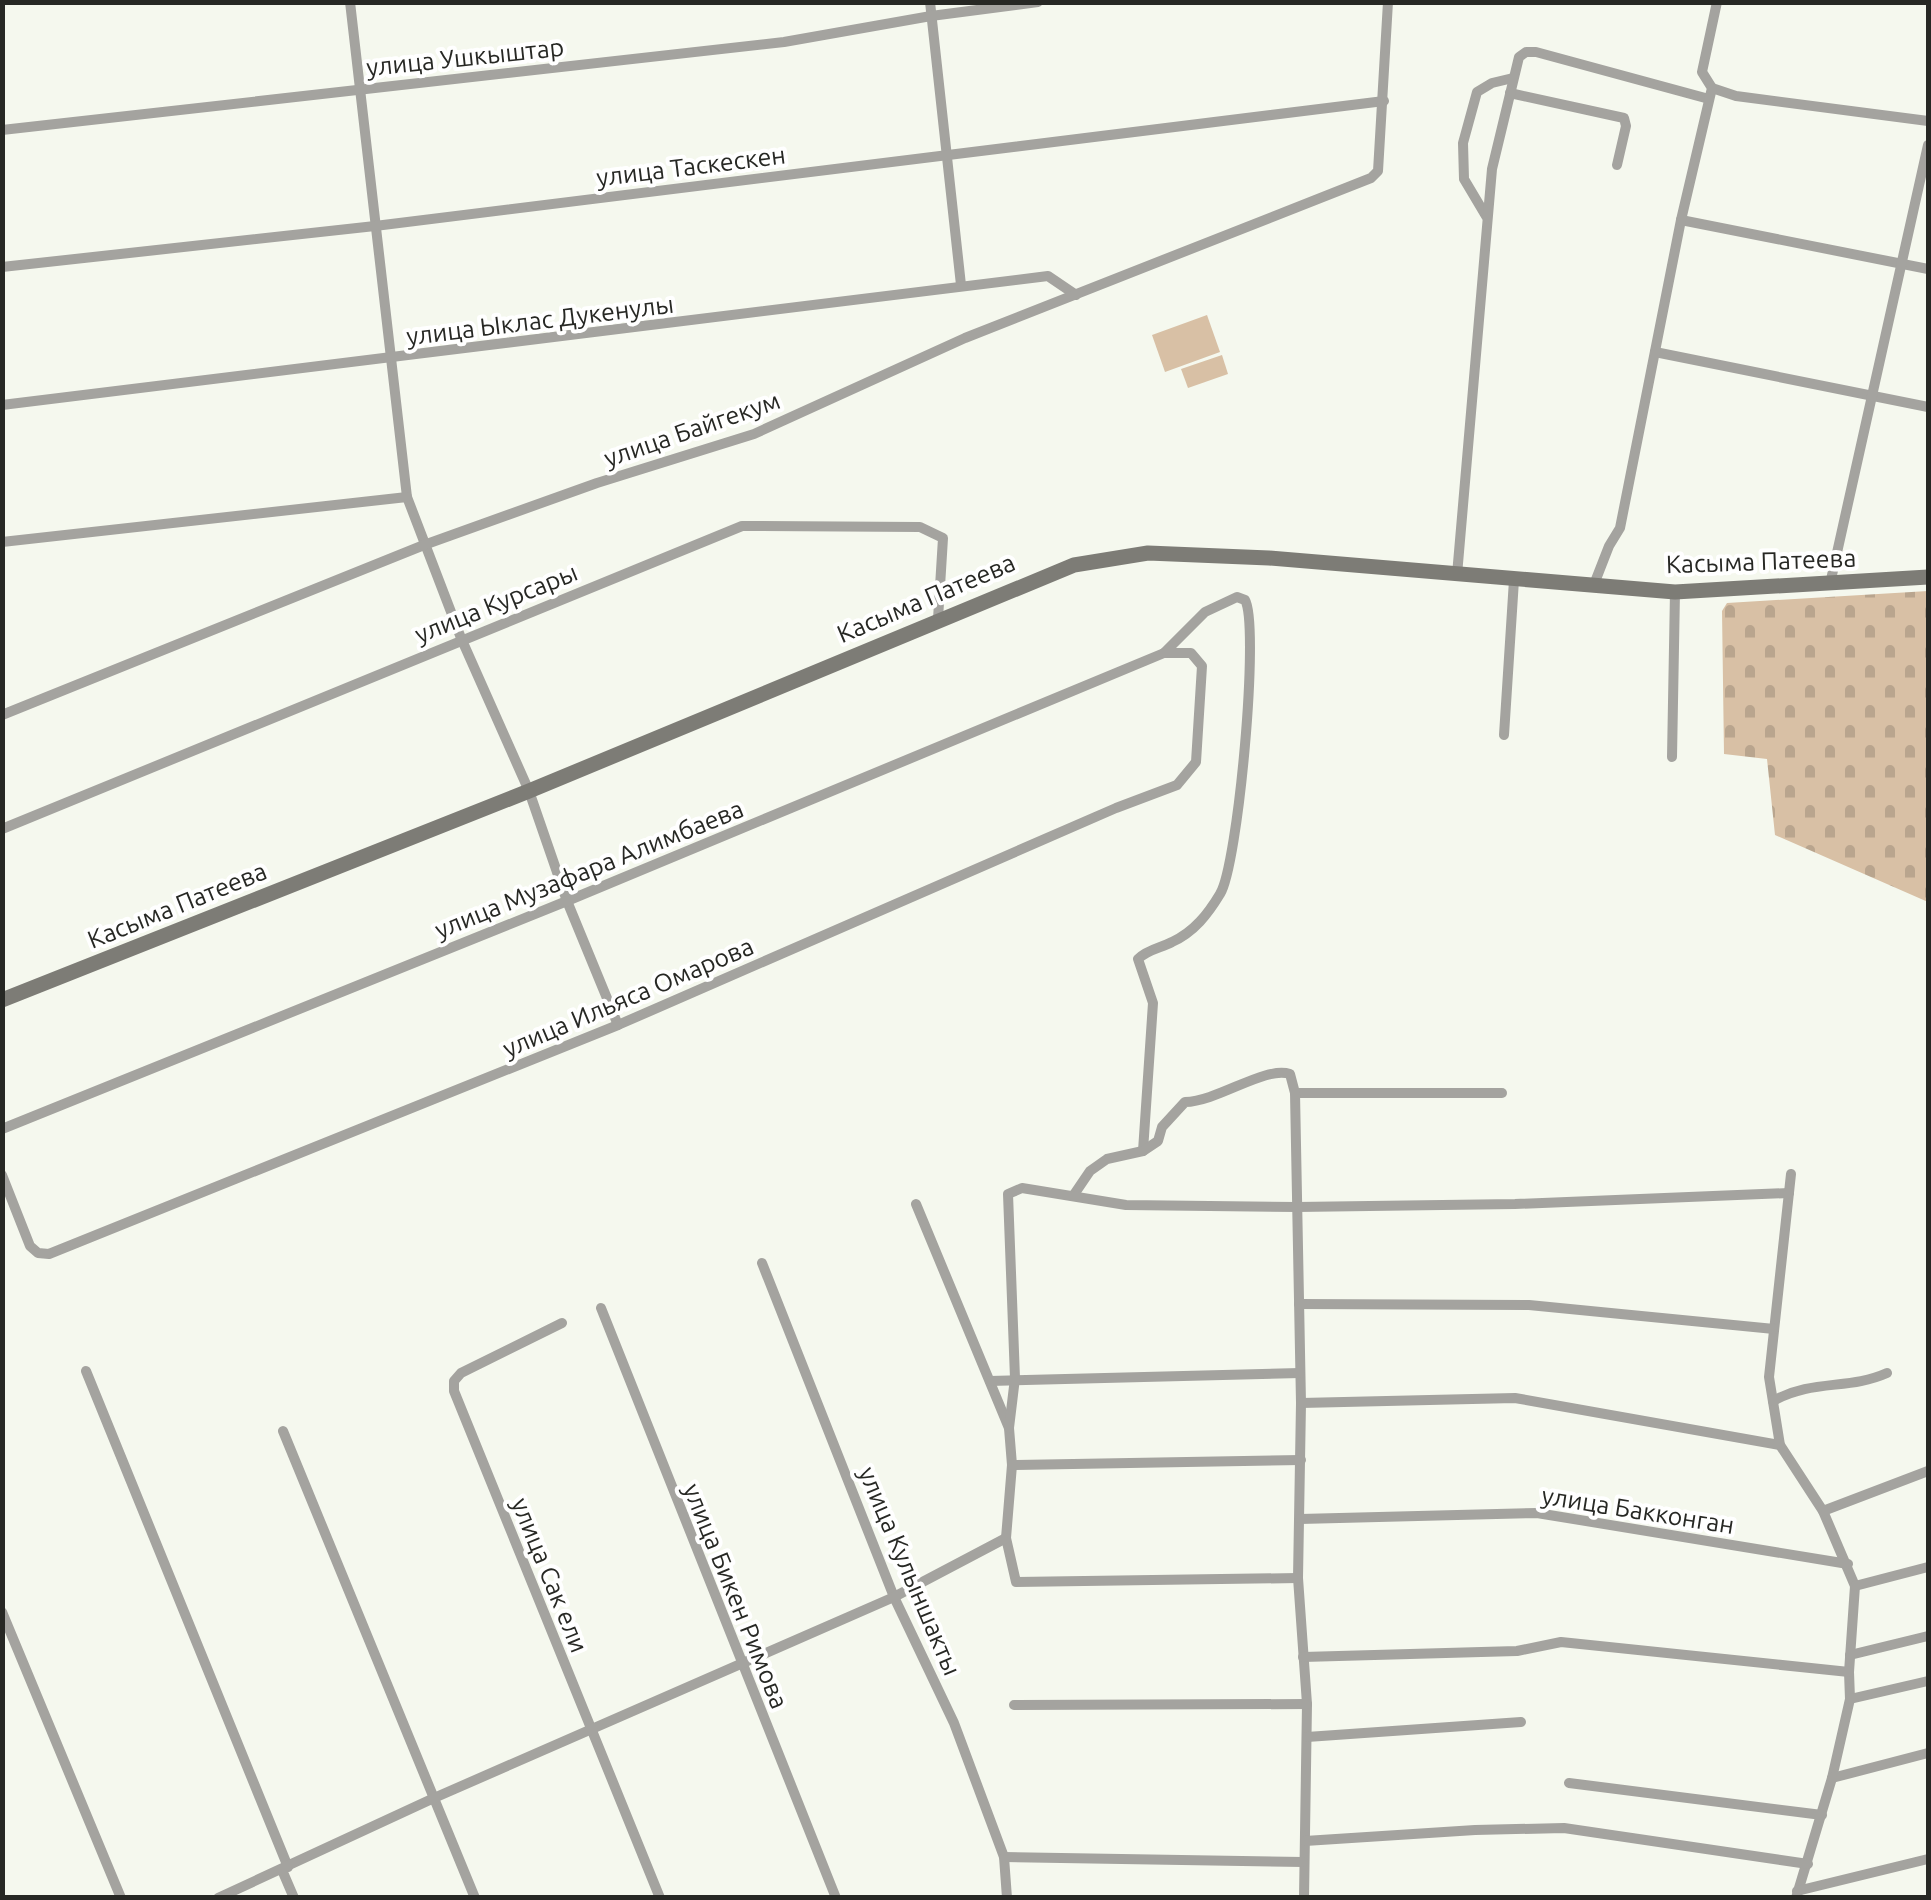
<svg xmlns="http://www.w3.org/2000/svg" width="1931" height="1900" viewBox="0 0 1931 1900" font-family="Ubuntu,sans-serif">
  <defs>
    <pattern id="cemetery-stones" width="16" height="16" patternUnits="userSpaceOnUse" patternTransform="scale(2.5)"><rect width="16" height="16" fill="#d8c0a5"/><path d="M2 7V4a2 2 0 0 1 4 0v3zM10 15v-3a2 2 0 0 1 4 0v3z" fill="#b9a58e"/></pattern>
  </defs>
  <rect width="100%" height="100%" fill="#f5f8ee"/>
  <path fill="url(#cemetery-stones)" d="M 1928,591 L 1928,902 L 1775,835 L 1767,759 L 1724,754 L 1722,611 L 1727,603 Z"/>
  <g fill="#d8c0a5">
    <path d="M 1207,315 L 1220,352 L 1165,372 L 1152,335 Z"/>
    <path d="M 1222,355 L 1228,374 L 1188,388 L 1181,369 Z"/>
  </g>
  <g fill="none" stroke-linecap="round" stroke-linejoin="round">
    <g stroke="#a4a39f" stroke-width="10">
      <path d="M 350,2 L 407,497 L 461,638 L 529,791 L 567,901 L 618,1025"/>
      <path d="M 930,2 L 961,285"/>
      <path d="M 1712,88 L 1736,96 L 1928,121"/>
      <path d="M 1510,93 L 1624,118 L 1626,126 L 1617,165"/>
      <path d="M 2,130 L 784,42 L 931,16 L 1038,2"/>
      <path d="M 1486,216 L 1464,179 L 1463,143 L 1477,92 L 1492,83 L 1513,78"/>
      <path d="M 1681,220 L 1928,269"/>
      <path d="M 2,267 L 375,226 L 1384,101"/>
      <path d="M 1655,352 L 1928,407"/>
      <path d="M 2,405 L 1048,276 L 1076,295"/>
      <path d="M 2,542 L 407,497"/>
      <path d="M 1457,575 L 1492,169 L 1519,57 L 1526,52 L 1536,52 L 1709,99"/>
      <path d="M 1830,584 L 1928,145"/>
      <path d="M 1593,587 L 1609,546 L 1620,528 L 1681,220 L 1712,88 L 1702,72 L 1717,2"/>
      <path d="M 2,715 L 424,545 L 597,483 L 754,434 L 965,338 L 1371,178 L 1378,171 L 1388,2"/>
      <path d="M 1504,735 L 1514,580"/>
      <path d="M 1672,757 L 1675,592"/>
      <path d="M 2,829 L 742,526 L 920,527 L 943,538 L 938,619"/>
      <path d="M 1295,1093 L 1502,1093"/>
      <path d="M 2,1129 L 567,901 L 1164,653 L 1191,653 L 1202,666 L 1196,762 L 1177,785 L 1116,808 L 618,1025 L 49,1254 L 38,1253 L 30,1246 L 2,1175"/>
      <path d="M 1143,1151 L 1153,1003 L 1138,959 C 1148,949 1161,948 1172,942 C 1194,932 1208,914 1220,894 C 1238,866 1260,626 1245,600 L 1237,597 L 1205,612 L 1164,653"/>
      <path d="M 1791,1174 L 1769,1377 L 1780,1445 L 1823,1511 L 1855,1586 L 1849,1672 L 1850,1699 L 1832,1778 L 1796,1898"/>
      <path d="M 1073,1196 L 1090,1171 L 1107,1159 L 1143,1151 L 1158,1141 L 1162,1127 L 1185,1102 C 1219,1101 1264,1066 1290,1074 L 1295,1093 L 1301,1403 L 1298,1578 L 1307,1704 L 1304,1898"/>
      <path d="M 916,1204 L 1009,1428 L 1012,1465 L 1006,1538 L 1016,1582 L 1298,1578"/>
      <path d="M 762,1263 L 894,1597 L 954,1723 L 1004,1857 L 1007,1898"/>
      <path d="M 1299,1304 L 1529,1305 L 1774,1329"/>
      <path d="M 601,1308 L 836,1898"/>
      <path d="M 562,1323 L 461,1373 L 454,1381 L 454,1391 L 660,1898"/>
      <path d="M 86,1371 L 288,1867"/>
      <path d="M 990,1381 L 1300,1373"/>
      <path d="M 1773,1401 C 1813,1379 1849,1390 1887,1373"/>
      <path d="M 1301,1403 L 1515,1398 L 1780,1445"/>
      <path d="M 1009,1428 L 1015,1378 L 1008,1194 L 1022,1188 L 1126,1205 L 1297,1207 L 1515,1204 L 1789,1193"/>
      <path d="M 283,1431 L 475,1898"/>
      <path d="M 1012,1465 L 1301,1460"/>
      <path d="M 1823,1511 L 1928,1471"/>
      <path d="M 1300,1519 L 1537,1513 L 1848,1564"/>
      <path d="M 1855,1586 L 1928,1567"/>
      <path d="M 2,1612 L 121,1898"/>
      <path d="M 1850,1655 L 1928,1636"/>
      <path d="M 1303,1657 L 1517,1651 L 1561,1642 L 1849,1672"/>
      <path d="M 1850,1699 L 1928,1681"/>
      <path d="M 1014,1705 L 1307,1704"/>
      <path d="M 1307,1737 L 1521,1722"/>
      <path d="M 1832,1778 L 1928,1753"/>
      <path d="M 1569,1783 L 1822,1815"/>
      <path d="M 1305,1841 L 1475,1830 L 1564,1828 L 1808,1864"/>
      <path d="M 1004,1857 L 1303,1862"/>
      <path d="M 282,1870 L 294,1898"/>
      <path d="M 1797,1891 L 1928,1859"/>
      <path d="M 218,1898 L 434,1798 L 894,1597 L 1006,1538"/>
    </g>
    <path stroke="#7d7c76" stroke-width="15" d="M 2,1000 L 529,791 L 1074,565 L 1148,553 L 1269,558 L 1675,592 L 1928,577"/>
  </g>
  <g text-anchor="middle" stroke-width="8" stroke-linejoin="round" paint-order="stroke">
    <g font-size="25" fill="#272824" stroke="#fff">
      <text transform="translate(465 57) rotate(-6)" y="9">улица Ушкыштар</text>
      <text transform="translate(691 166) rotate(-7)" y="9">улица Таскескен</text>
      <text transform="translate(540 320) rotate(-7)" y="9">улица Ыклас Дукенулы</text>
      <text transform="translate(692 429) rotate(-19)" y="9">улица Байгекум</text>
      <text transform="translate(1761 561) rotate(-2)" y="9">Касыма Патеева</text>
      <text transform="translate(926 598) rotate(-23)" y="9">Касыма Патеева</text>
      <text transform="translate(496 603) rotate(-22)" y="9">улица Курсары</text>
      <text transform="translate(589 869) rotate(-22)" y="9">улица Музафара Алимбаева</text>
      <text transform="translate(177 905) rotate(-22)" y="9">Касыма Патеева</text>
      <text transform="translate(628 997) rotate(-23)" y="9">улица Ильяса Омарова</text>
      <text transform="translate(1638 1510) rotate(9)" y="9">улица Бакконган</text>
      <text transform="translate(910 1571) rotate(67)" y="9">улица Кулыншакты</text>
      <text transform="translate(550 1575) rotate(68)" y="9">улица Сак ели</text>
      <text transform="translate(736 1596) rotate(68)" y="9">улица Бикен Римова</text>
    </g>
  </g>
  <rect width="1931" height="1900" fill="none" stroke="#272824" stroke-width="10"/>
</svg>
